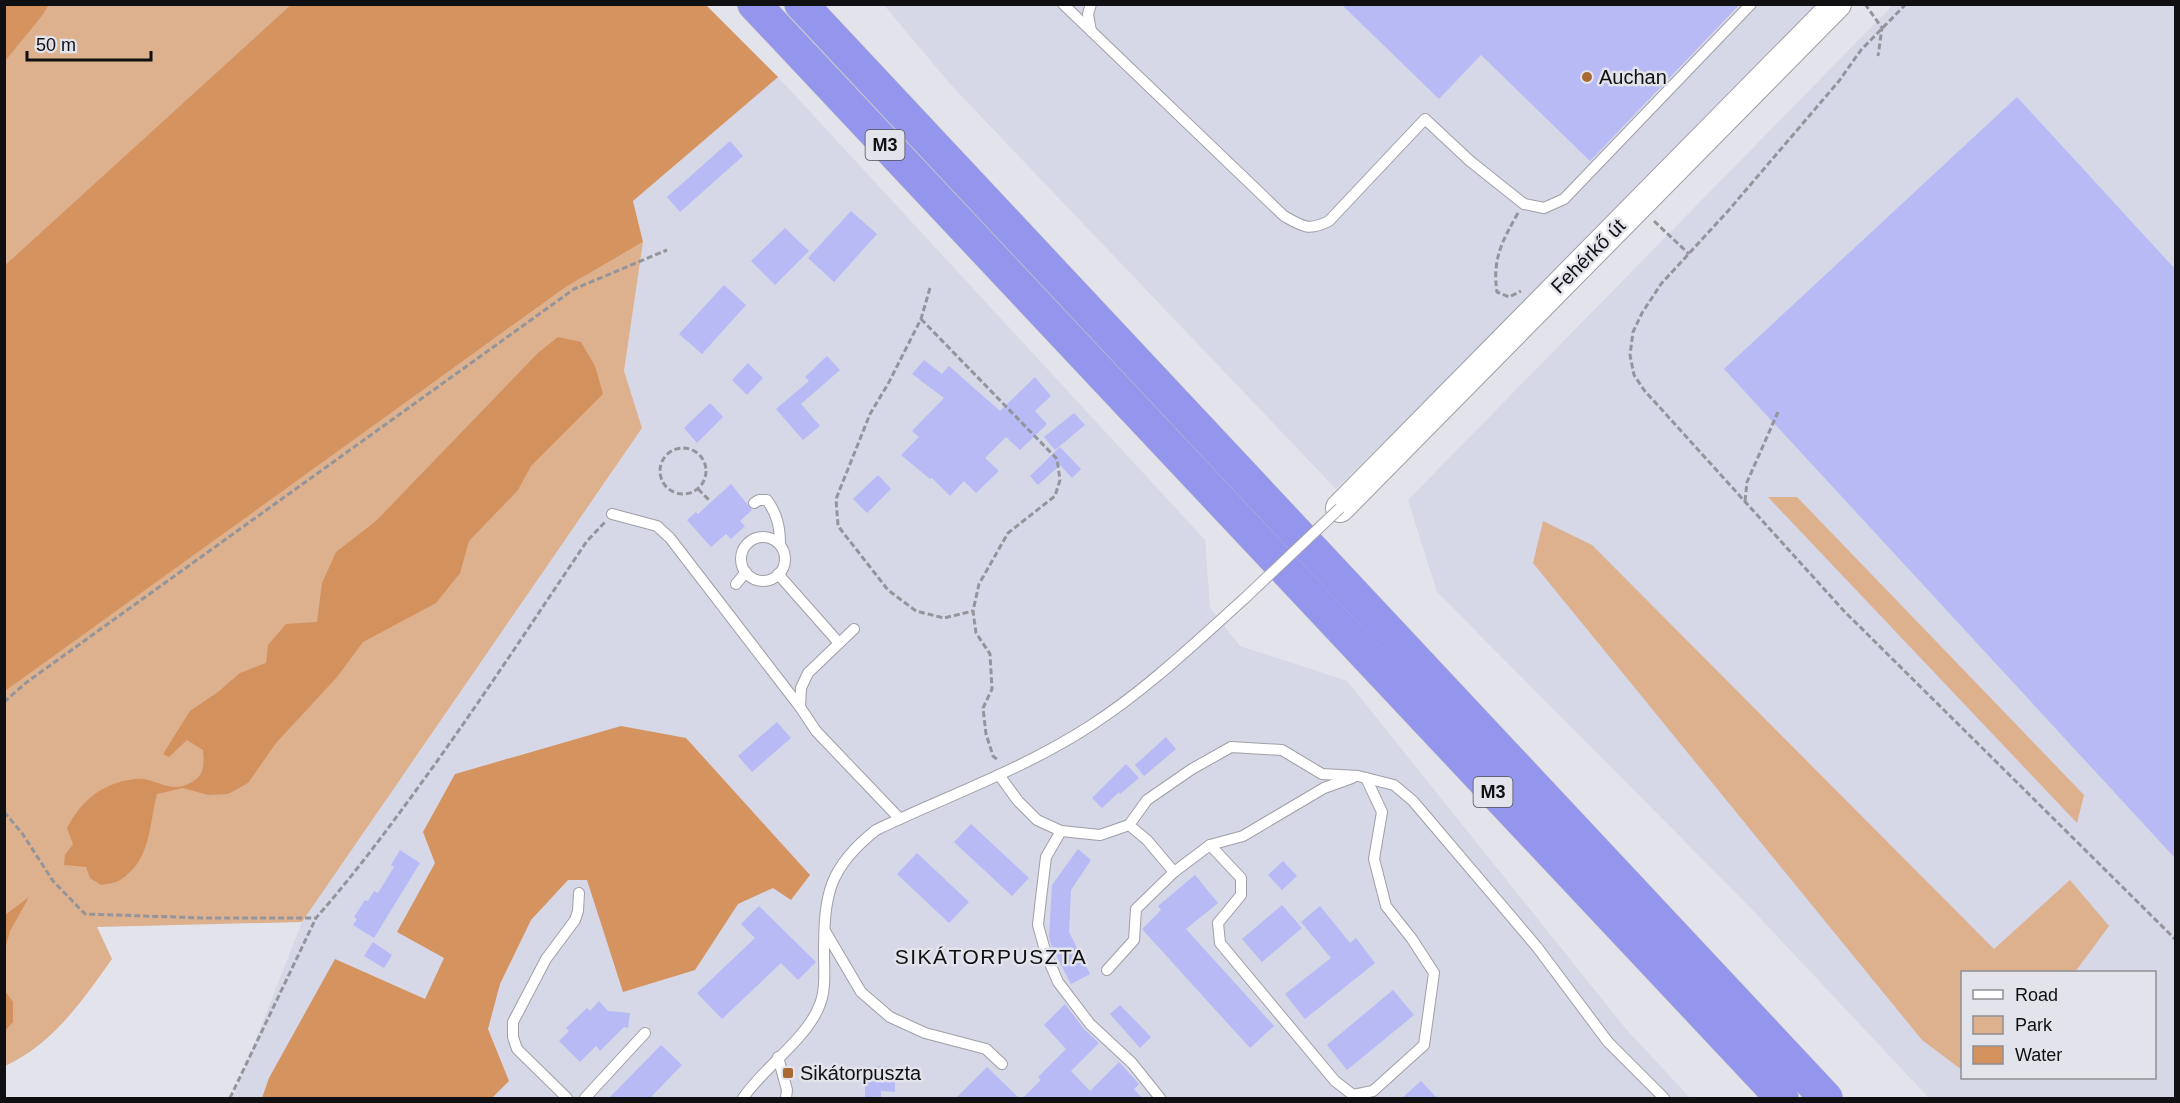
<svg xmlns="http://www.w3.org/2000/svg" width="2180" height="1103" viewBox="0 0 2180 1103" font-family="Arial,sans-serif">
  <rect width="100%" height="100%" fill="#e2e3eb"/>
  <g fill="#d6d7e7" fill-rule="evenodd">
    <path d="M 884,5 L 1815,5 L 1583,245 L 1336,489 L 951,85 Z"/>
    <path d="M 1893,5 L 2175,5 L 2175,1098 L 1929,1098 L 1744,901 L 1437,592 L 1408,500 ZM 1962,972 L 2154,972 L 2154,1078 L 1962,1078 Z"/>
    <path d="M 778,77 L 1205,540 L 1210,608 L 1240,646 L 1347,681 L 1626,1029 L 1690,1098 L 233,1098 L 302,922 L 642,428 L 624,371 L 643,242 L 633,201 Z"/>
  </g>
  <g fill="#ddb08e">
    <path d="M 49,5 L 292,5 L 5,265 L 4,61 L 42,16 Z"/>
    <path d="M 643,242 L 624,371 L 642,428 L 302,922 L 97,927 L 112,959 C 82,1001 53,1044 5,1066 L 4,691 L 566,287 Z"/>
    <path d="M 1768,497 L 1797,497 L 2084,795 L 2077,823 Z"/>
    <path d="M 1543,521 L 1592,545 L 1994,949 L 2070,880 L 2109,926 L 2075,972 L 1962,972 L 1962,1070 L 1922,1040 L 1533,563 Z"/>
  </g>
  <g fill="#d5935f">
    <path d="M 5,4 L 49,5 L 42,16 L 5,61 Z"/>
    <path d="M 292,4 L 706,5 L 778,77 L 633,201 L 643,242 L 566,287 L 5,691 L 5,265 Z"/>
    <path d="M 621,726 L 686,738 L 810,875 L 791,900 L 773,888 L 738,904 L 695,970 L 623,992 L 587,880 L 568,880 L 531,920 L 500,984 L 488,1029 L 509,1081 L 492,1098 L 262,1098 L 269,1078 L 335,959 L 425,999 L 444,958 L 397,932 L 435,863 L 423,832 L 455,774 Z"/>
  </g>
  <g fill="#d3915e">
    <path d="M 558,337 L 581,342 L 595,366 L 603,394 L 531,466 L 518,490 L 469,541 L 460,573 L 436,603 L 363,642 L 337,677 L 276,743 L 248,783 L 228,794 L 208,795 L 183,788 L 157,794 C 149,825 151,861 120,880 C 115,883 107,884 101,885 L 90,878 L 86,867 L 64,865 L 65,855 L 73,844 L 67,828 C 82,800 102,783 135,779 C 155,776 170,796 192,782 C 205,775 204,763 203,750 L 187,740 L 169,757 L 163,754 L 190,711 L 218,692 L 240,673 L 266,663 L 268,645 L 286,624 L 317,622 L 322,583 L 336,552 L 376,521 L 538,353 Z"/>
    <path d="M 29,897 L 10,931 L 5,949 L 5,915 Z"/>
    <path d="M 5,991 L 13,1002 L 13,1022 L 5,1031 Z"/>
  </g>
  <g fill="#b7baf5">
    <path d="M 1341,4 L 1740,4 L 1590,161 L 1481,55 L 1439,99 Z"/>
    <path d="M 2017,97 L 2175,269 L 2175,858 L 1724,369 Z"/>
    <path d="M 730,141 L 743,156 L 680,212 L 667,197 Z"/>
    <path d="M 851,211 L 877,234 L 834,282 L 808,258 Z"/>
    <path d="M 785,228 L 809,251 L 775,285 L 751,261 Z"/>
    <path d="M 724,285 L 746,305 L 702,354 L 679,334 Z"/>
    <path d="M 827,356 L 840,370 L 801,404 L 820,426 L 803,440 L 776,409 L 809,381 L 805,377 Z"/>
    <path d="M 924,360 L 942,374 L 949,366 L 1000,411 L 1035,377 L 1051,396 L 1035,411 L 1047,424 L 1020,450 L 1006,437 L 985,458 L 999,471 L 976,493 L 964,481 L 950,496 L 932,478 L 930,479 L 901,455 L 919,437 L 912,431 L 944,398 L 912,374 Z"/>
    <path d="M 748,363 L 763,378 L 747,395 L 732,380 Z"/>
    <path d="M 710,403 L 723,417 L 697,443 L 684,428 Z"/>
    <path d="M 1074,413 L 1085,425 L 1055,450 L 1044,437 Z"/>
    <path d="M 1060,447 L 1081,469 L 1072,478 L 1060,465 L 1038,485 L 1030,476 Z"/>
    <path d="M 878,475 L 891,489 L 867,513 L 853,499 Z"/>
    <path d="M 731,484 L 752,510 L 740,521 L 745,526 L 731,539 L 726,534 L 711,547 L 687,520 L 696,512 L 698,514 Z"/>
    <path d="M 777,722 L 791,738 L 752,772 L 738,756 Z"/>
    <path d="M 1166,737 L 1176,749 L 1144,776 L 1135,765 Z"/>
    <path d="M 1126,764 L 1139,778 L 1120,794 L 1119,792 L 1102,808 L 1092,798 Z"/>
    <path d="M 971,824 L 1029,878 L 1012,896 L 954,842 Z"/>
    <path d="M 1078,849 L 1091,860 L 1071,890 L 1069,932 L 1090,974 L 1071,984 L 1052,947 L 1049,938 L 1052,885 Z"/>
    <path d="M 400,850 L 420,863 L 374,938 L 353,925 L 357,919 L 354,917 L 365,900 L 368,901 L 374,891 L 378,893 L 394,867 L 391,865 Z"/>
    <path d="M 917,853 L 969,902 L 949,923 L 897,874 Z"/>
    <path d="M 1283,861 L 1297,876 L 1282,890 L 1268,875 Z"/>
    <path d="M 1195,875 L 1218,903 L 1186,929 L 1274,1026 L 1250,1048 L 1142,929 L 1161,910 L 1158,906 Z"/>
    <path d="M 1282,905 L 1302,928 L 1262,962 L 1242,939 Z"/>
    <path d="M 759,906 L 816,962 L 798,980 L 781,963 L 722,1019 L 697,993 L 755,938 L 741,924 Z"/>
    <path d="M 1320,906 L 1350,943 L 1356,938 L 1375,963 L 1305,1019 L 1285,994 L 1331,958 L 1301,922 Z"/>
    <path d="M 373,942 L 392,955 L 384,968 L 364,956 Z"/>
    <path d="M 1393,990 L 1414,1015 L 1347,1070 L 1327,1045 Z"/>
    <path d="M 599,1001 L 608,1011 L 630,1013 L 628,1028 L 624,1027 L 600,1051 L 596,1046 L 580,1062 L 559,1041 L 569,1031 L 566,1028 L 587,1008 L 590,1011 Z"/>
    <path d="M 1065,1004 L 1084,1029 L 1099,1043 L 1071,1071 L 1090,1091 L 1119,1062 L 1139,1084 L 1134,1089 L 1142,1098 L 1023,1098 L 1041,1080 L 1038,1077 L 1066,1049 L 1044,1025 Z"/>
    <path d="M 1120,1005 L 1151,1037 L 1140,1048 L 1110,1014 Z"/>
    <path d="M 661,1045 L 682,1065 L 650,1098 L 609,1098 Z"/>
    <path d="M 875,1066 L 895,1067 L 895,1092 L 881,1091 L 881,1098 L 865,1098 L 865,1080 L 875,1081 Z"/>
    <path d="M 987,1067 L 1019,1098 L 956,1098 Z"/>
    <path d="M 1421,1081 L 1437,1098 L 1402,1098 Z"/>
  </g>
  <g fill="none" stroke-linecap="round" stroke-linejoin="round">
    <g stroke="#9f9fa7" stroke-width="12">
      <g id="lane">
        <path d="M 1063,4 L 1284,216 C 1303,227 1309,231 1329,221 L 1425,119 L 1470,161 L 1524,204 L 1544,208 L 1564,199 L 1751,4"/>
        <path d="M 1091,4 L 1088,14 L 1091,31"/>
        <path d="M 754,503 L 759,500 L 767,500 C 777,514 780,527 780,544"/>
        <path d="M 612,514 L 657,526 L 670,538 L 800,707"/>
        <circle cx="763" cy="559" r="22"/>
        <path d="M 778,574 L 839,643"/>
        <path d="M 736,584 L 746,572"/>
        <path d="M 854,629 L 808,673 L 801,688 L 800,707 L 816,731 L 900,819"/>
        <path d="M 999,775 L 1018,801 L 1037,820 L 1061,831 L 1046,857 L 1041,898 L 1038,925 L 1046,954 L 1058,982 L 1090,1024 L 1132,1063 L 1160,1098"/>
        <path d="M 1129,825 L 1147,800 L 1192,769 L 1231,747 L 1282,750 L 1322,774 L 1358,776 L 1394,785 L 1413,801 L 1537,947 L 1608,1042 L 1664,1098"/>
        <path d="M 1061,831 L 1100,835 L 1129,825 L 1147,840 L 1174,872 L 1136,909 L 1134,940 L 1107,970"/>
        <path d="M 1210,845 L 1241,878 L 1241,895 L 1218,923 L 1220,943 L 1335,1081 L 1353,1095 L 1373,1091 L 1424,1045 L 1434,973 L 1412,939 L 1386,906 L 1374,859 L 1382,812 L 1366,778"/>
        <path d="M 1174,872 L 1210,845 L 1243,836 L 1324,788 L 1352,778"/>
        <path d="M 825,931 L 861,992 L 890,1017 L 925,1033 L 986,1049 L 1002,1064"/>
        <path d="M 778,1057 L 787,1090 L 786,1098"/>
        <path d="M 567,1098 L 517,1049 L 513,1037 L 513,1022 L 546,959 L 575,920 L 578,911 L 579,893"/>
        <path d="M 585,1098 L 645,1033"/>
        <path d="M 743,1098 C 764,1067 808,1038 820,1004 C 826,989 824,969 824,954 C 824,895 828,868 876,830 C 947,796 1024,769 1090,726 C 1146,690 1195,643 1245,598"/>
      </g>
    </g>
    <g stroke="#9f9fa7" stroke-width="30">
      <path id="secondary" d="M 1340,508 L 1837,4"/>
    </g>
    <g stroke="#c1c1c2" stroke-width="34">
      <g id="highway">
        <path d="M 754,4 L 1782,1098"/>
        <path d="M 801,4 L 1826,1098"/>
      </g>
    </g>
    <g stroke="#94959b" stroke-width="3" stroke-dasharray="6 3" stroke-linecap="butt">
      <path d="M 1865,4 L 1882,28 L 1878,56"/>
      <path d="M 1906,4 L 1861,50 L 1839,81 L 1728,211 L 1661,284 L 1642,313 L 1633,332 L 1630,355 L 1634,375 L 1644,390 L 1844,611 L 2176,940"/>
      <path d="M 1518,213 C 1502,241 1492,260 1497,292 L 1509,297 L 1521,291"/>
      <path d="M 1654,221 L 1689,254"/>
      <path d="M 930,288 L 921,319 L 888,384 L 870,414 L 836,499 L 838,526 L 888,590 L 916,611 L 944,618 L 973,611"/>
      <path d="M 921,319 L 1057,459 L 1060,480 L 1055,496 L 1008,533 L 979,584 L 973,611 L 976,633 L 990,654 L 992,689 L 983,708 L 986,734 L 993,756 L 999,761"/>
      <circle cx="683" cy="471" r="23"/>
      <path d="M 698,489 L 710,501"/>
      <path d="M 1745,501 L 1747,482 L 1778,412"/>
      <path d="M 4,702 L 27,682 L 574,289 L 667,250"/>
      <path d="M 4,812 L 22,833 L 53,881 L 85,914 L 204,918 L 316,918 C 352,877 385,833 417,789 C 476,708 531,624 587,541 L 605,522"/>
      <path d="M 230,1098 L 316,918"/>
    </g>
    <use href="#lane" stroke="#fff" stroke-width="10"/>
    <use href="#secondary" stroke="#fff" stroke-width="28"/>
    <use href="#highway" stroke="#9495ed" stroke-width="33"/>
    <g stroke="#9f9fa7" stroke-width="12" stroke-linecap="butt">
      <path id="lane-bridge" d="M 1245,598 L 1340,508"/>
    </g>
    <use href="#lane-bridge" stroke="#fff" stroke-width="10"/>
  </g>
  <g fill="#a96932" stroke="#e2e3eb" stroke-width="2">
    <circle cx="1587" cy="77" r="6"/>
    <rect x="782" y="1067" width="12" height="12" rx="3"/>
  </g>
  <g text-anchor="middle" stroke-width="5" stroke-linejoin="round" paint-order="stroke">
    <g fill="#e2e3eb" stroke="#4f4f54" stroke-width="1.5">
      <rect x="865.5" y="130" width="39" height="30" rx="4.5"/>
      <rect x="1473.5" y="777" width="39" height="30" rx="4.5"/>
    </g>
    <g font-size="18" font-weight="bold" fill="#101013">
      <text x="885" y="151">M3</text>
      <text x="1493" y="798">M3</text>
    </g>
    <g font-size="20" fill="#101013" stroke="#e2e3eb" text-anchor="start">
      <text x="1599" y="84">Auchan</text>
      <text x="800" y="1080">Sikátorpuszta</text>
    </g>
    <g font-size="20" fill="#101013" stroke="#e2e3eb">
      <text transform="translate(1588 256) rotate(-45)" y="7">Fehérkő út</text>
    </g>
    <g font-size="21" letter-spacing="1.5" fill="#101013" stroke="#e2e3eb">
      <text x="991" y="964">SIKÁTORPUSZTA</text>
    </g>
  </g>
  <rect width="2180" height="1103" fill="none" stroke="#101013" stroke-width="12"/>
  <rect x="1961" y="971" width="195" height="108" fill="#e2e3eb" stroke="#8e8f95" stroke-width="1.5"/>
  <rect x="1973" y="990" width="30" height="9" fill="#ffffff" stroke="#8e8f95" stroke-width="1.5"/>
  <text x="2015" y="1001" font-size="18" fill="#101013">Road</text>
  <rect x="1973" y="1016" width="30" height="18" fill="#ddb08e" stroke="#8e8f95" stroke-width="1.5"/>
  <text x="2015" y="1031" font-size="18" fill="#101013">Park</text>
  <rect x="1973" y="1046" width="30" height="18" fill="#d3915e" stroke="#8e8f95" stroke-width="1.5"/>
  <text x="2015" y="1061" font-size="18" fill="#101013">Water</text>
  <path d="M27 51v9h124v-9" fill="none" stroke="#101013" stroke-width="3"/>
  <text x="36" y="51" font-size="18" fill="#101013" stroke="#e2e3eb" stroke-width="4.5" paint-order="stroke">50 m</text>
</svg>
